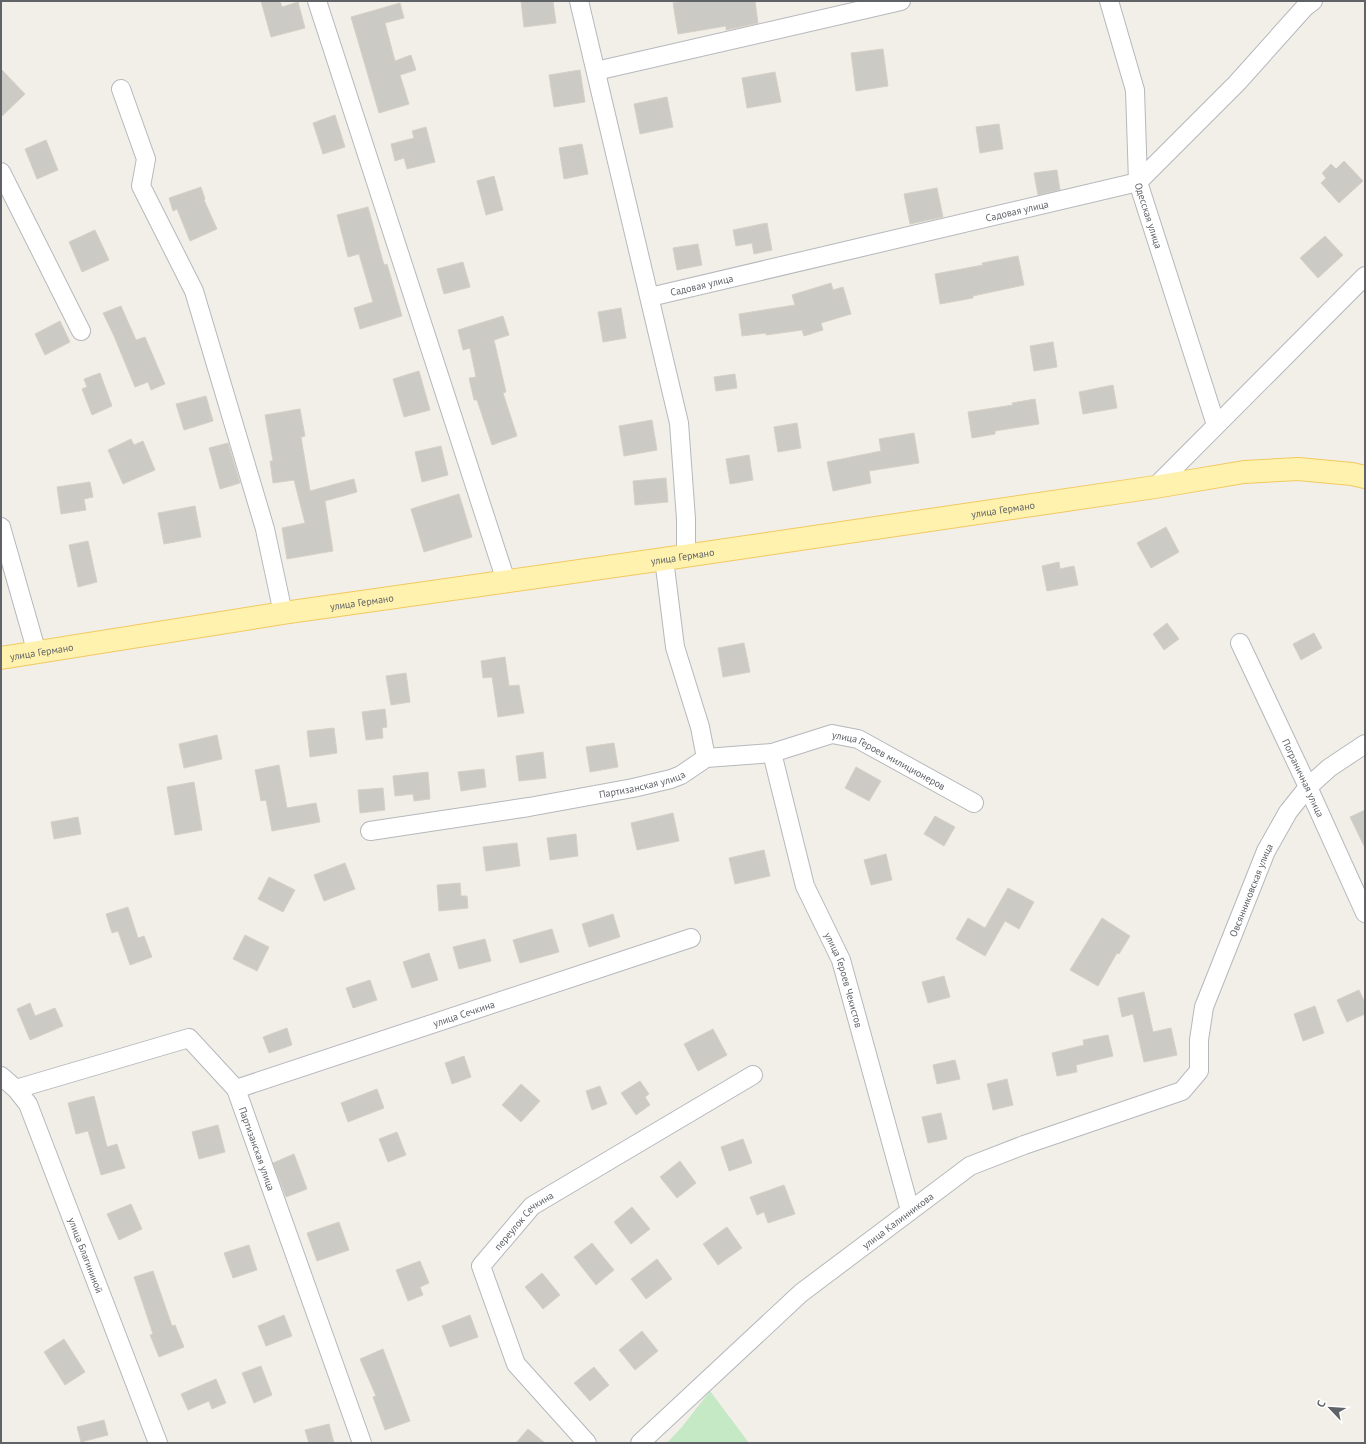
<svg xmlns="http://www.w3.org/2000/svg" width="1366" height="1444" viewBox="0 0 1366 1444" font-family="'PT Sans',sans-serif">
  <rect width="100%" height="100%" fill="#f1efe8"/>
  <path fill="#c5e8c5" d="M 710,1391 L 749,1443 L 667,1443 L 682,1427 Z"/>
  <g fill="#cccac5" stroke="#d6d1c6">
    <path d="M 261,1 L 280,1 L 282,7 L 298,2 L 305,28 L 271,37 Z"/>
    <path d="M 521,1 L 553,1 L 556,23 L 524,27 Z"/>
    <path d="M 684,1 L 755,1 L 758,23 L 726,30 L 726,26 L 678,34 L 673,3 Z"/>
    <path d="M 400,3 L 404,18 L 385,23 L 395,61 L 411,55 L 416,70 L 400,75 L 409,104 L 379,113 L 351,17 Z"/>
    <path d="M 883,49 L 888,86 L 856,91 L 851,53 Z"/>
    <path d="M 1,69 L 25,94 L 1,117 Z"/>
    <path d="M 580,70 L 585,102 L 554,107 L 549,75 Z"/>
    <path d="M 775,72 L 781,102 L 747,108 L 742,78 Z"/>
    <path d="M 667,97 L 673,127 L 640,134 L 634,104 Z"/>
    <path d="M 335,115 L 345,147 L 323,154 L 313,123 Z"/>
    <path d="M 999,124 L 1003,149 L 980,153 L 976,127 Z"/>
    <path d="M 426,127 L 435,162 L 407,169 L 404,158 L 395,161 L 391,144 L 414,138 L 412,131 Z"/>
    <path d="M 46,140 L 58,170 L 37,179 L 25,149 Z"/>
    <path d="M 582,144 L 588,174 L 564,179 L 559,148 Z"/>
    <path d="M 1344,161 L 1363,181 L 1339,203 L 1321,183 L 1326,178 L 1322,173 L 1331,164 L 1336,169 Z"/>
    <path d="M 1057,170 L 1060,190 L 1038,195 L 1034,173 Z"/>
    <path d="M 494,176 L 503,210 L 486,215 L 477,181 Z"/>
    <path d="M 201,187 L 205,199 L 204,200 L 217,229 L 190,241 L 177,209 L 173,211 L 169,198 Z"/>
    <path d="M 937,188 L 943,217 L 910,224 L 904,194 Z"/>
    <path d="M 368,207 L 384,265 L 387,264 L 402,316 L 360,329 L 354,308 L 373,302 L 359,254 L 348,257 L 337,215 Z"/>
    <path d="M 767,223 L 772,250 L 754,254 L 752,243 L 736,246 L 733,230 Z"/>
    <path d="M 95,230 L 109,260 L 82,272 L 69,242 Z"/>
    <path d="M 1325,236 L 1343,255 L 1318,278 L 1300,258 Z"/>
    <path d="M 698,244 L 702,265 L 677,270 L 673,248 Z"/>
    <path d="M 1018,256 L 1024,285 L 973,296 L 973,298 L 940,304 L 935,274 L 983,265 L 982,263 Z"/>
    <path d="M 463,262 L 470,287 L 444,294 L 437,269 Z"/>
    <path d="M 831,283 L 833,290 L 843,287 L 851,314 L 821,323 L 823,330 L 804,336 L 802,330 L 766,335 L 766,333 L 742,336 L 739,314 L 795,305 L 792,295 Z"/>
    <path d="M 121,306 L 136,340 L 145,337 L 165,384 L 151,390 L 148,382 L 135,387 L 114,336 L 103,313 Z"/>
    <path d="M 621,308 L 626,338 L 603,342 L 598,312 Z"/>
    <path d="M 503,316 L 509,335 L 494,340 L 506,392 L 503,393 L 517,436 L 492,445 L 477,400 L 474,400 L 469,378 L 476,377 L 470,348 L 463,350 L 458,330 Z"/>
    <path d="M 60,321 L 70,342 L 45,355 L 35,334 Z"/>
    <path d="M 1053,342 L 1057,367 L 1034,371 L 1030,346 Z"/>
    <path d="M 419,371 L 430,410 L 404,417 L 393,379 Z"/>
    <path d="M 100,373 L 112,406 L 92,415 L 82,389 L 87,387 L 84,379 Z"/>
    <path d="M 735,374 L 737,388 L 716,391 L 714,377 Z"/>
    <path d="M 1113,385 L 1117,408 L 1083,414 L 1079,392 Z"/>
    <path d="M 206,396 L 213,421 L 184,430 L 176,404 Z"/>
    <path d="M 1035,399 L 1039,424 L 995,431 L 995,434 L 972,438 L 968,412 L 1013,405 L 1012,403 Z"/>
    <path d="M 300,409 L 305,436 L 301,437 L 310,491 L 354,479 L 357,492 L 325,501 L 333,551 L 287,559 L 282,528 L 305,523 L 294,480 L 273,483 L 270,461 L 273,461 L 265,415 Z"/>
    <path d="M 652,420 L 657,450 L 624,456 L 619,426 Z"/>
    <path d="M 797,423 L 801,448 L 778,452 L 774,427 Z"/>
    <path d="M 914,433 L 919,463 L 869,471 L 871,483 L 833,491 L 827,462 L 881,451 L 879,439 Z"/>
    <path d="M 131,439 L 134,445 L 143,441 L 155,470 L 123,484 L 108,450 Z"/>
    <path d="M 228,443 L 240,483 L 220,489 L 209,448 Z"/>
    <path d="M 441,446 L 448,475 L 422,482 L 415,452 Z"/>
    <path d="M 749,455 L 753,480 L 730,484 L 726,459 Z"/>
    <path d="M 666,478 L 668,502 L 635,505 L 633,481 Z"/>
    <path d="M 90,482 L 93,497 L 84,499 L 86,510 L 61,514 L 57,487 Z"/>
    <path d="M 459,494 L 472,537 L 424,552 L 411,509 Z"/>
    <path d="M 195,506 L 201,537 L 164,544 L 158,513 Z"/>
    <path d="M 1166,527 L 1179,552 L 1151,568 L 1137,543 Z"/>
    <path d="M 88,541 L 97,582 L 78,587 L 69,545 Z"/>
    <path d="M 1059,562 L 1060,569 L 1074,566 L 1078,585 L 1047,591 L 1042,566 Z"/>
    <path d="M 1167,623 L 1179,639 L 1164,650 L 1153,634 Z"/>
    <path d="M 1314,633 L 1322,648 L 1301,660 L 1293,644 Z"/>
    <path d="M 744,643 L 750,672 L 723,677 L 718,648 Z"/>
    <path d="M 505,657 L 509,686 L 519,685 L 524,713 L 498,717 L 492,677 L 483,678 L 481,661 Z"/>
    <path d="M 406,673 L 410,702 L 391,705 L 386,676 Z"/>
    <path d="M 385,709 L 387,727 L 382,728 L 383,738 L 366,740 L 362,712 Z"/>
    <path d="M 334,728 L 337,753 L 310,757 L 307,731 Z"/>
    <path d="M 217,735 L 222,759 L 184,768 L 179,744 Z"/>
    <path d="M 614,743 L 618,767 L 590,772 L 586,747 Z"/>
    <path d="M 543,752 L 546,778 L 519,781 L 516,756 Z"/>
    <path d="M 279,765 L 287,808 L 316,803 L 320,822 L 272,831 L 266,800 L 261,801 L 255,770 Z"/>
    <path d="M 856,767 L 881,781 L 869,801 L 845,788 Z"/>
    <path d="M 484,769 L 486,787 L 461,791 L 458,772 Z"/>
    <path d="M 428,772 L 430,799 L 414,801 L 413,794 L 395,796 L 393,776 Z"/>
    <path d="M 194,782 L 202,830 L 175,835 L 167,787 Z"/>
    <path d="M 383,788 L 385,810 L 360,813 L 358,790 Z"/>
    <path d="M 1365,810 L 1365,848 L 1350,817 Z"/>
    <path d="M 673,813 L 679,841 L 637,850 L 631,823 Z"/>
    <path d="M 935,816 L 955,827 L 944,846 L 924,834 Z"/>
    <path d="M 78,817 L 81,834 L 54,839 L 51,822 Z"/>
    <path d="M 576,834 L 578,856 L 550,860 L 547,838 Z"/>
    <path d="M 517,843 L 520,866 L 486,871 L 483,847 Z"/>
    <path d="M 764,850 L 770,876 L 735,884 L 729,858 Z"/>
    <path d="M 886,854 L 892,880 L 871,885 L 864,860 Z"/>
    <path d="M 345,863 L 355,889 L 324,901 L 314,875 Z"/>
    <path d="M 269,877 L 295,890 L 283,912 L 258,899 Z"/>
    <path d="M 460,883 L 461,896 L 467,896 L 468,908 L 439,911 L 437,885 Z"/>
    <path d="M 1008,888 L 1034,902 L 1019,929 L 1005,921 L 985,956 L 956,939 L 968,918 L 985,928 Z"/>
    <path d="M 128,907 L 138,938 L 144,936 L 152,957 L 130,965 L 118,931 L 112,933 L 106,914 Z"/>
    <path d="M 613,914 L 620,937 L 589,947 L 582,924 Z"/>
    <path d="M 1102,918 L 1130,936 L 1119,954 L 1117,953 L 1098,986 L 1070,970 Z"/>
    <path d="M 552,929 L 559,952 L 520,963 L 513,940 Z"/>
    <path d="M 245,935 L 269,947 L 257,971 L 233,959 Z"/>
    <path d="M 485,939 L 491,961 L 459,969 L 453,947 Z"/>
    <path d="M 429,953 L 438,980 L 412,988 L 403,962 Z"/>
    <path d="M 944,976 L 950,997 L 928,1003 L 922,982 Z"/>
    <path d="M 370,980 L 377,1000 L 353,1008 L 346,988 Z"/>
    <path d="M 1359,990 L 1365,1003 L 1365,1014 L 1347,1022 L 1337,1000 Z"/>
    <path d="M 1144,992 L 1153,1032 L 1171,1028 L 1177,1055 L 1144,1062 L 1133,1014 L 1122,1017 L 1118,998 Z"/>
    <path d="M 30,1003 L 35,1016 L 55,1008 L 63,1026 L 30,1040 L 17,1009 Z"/>
    <path d="M 1315,1006 L 1324,1033 L 1303,1041 L 1294,1014 Z"/>
    <path d="M 287,1028 L 292,1045 L 269,1053 L 263,1037 Z"/>
    <path d="M 713,1029 L 727,1055 L 698,1071 L 684,1044 Z"/>
    <path d="M 1108,1035 L 1113,1056 L 1076,1065 L 1077,1072 L 1057,1076 L 1052,1053 L 1084,1045 L 1083,1040 Z"/>
    <path d="M 464,1056 L 471,1077 L 452,1084 L 445,1063 Z"/>
    <path d="M 955,1060 L 960,1079 L 937,1084 L 933,1065 Z"/>
    <path d="M 1007,1079 L 1013,1105 L 993,1110 L 987,1084 Z"/>
    <path d="M 640,1081 L 649,1094 L 645,1097 L 650,1105 L 636,1115 L 621,1093 Z"/>
    <path d="M 521,1084 L 540,1101 L 521,1122 L 502,1105 Z"/>
    <path d="M 600,1086 L 607,1104 L 592,1110 L 586,1091 Z"/>
    <path d="M 377,1089 L 384,1108 L 348,1122 L 341,1103 Z"/>
    <path d="M 94,1096 L 107,1147 L 117,1144 L 125,1168 L 101,1175 L 88,1131 L 76,1134 L 68,1103 Z"/>
    <path d="M 941,1113 L 947,1139 L 928,1143 L 922,1117 Z"/>
    <path d="M 218,1125 L 225,1152 L 199,1159 L 192,1132 Z"/>
    <path d="M 397,1132 L 406,1155 L 388,1162 L 379,1139 Z"/>
    <path d="M 743,1139 L 752,1163 L 729,1171 L 721,1147 Z"/>
    <path d="M 294,1154 L 307,1189 L 286,1197 L 273,1163 Z"/>
    <path d="M 680,1161 L 696,1183 L 677,1198 L 660,1177 Z"/>
    <path d="M 784,1185 L 795,1214 L 768,1223 L 764,1212 L 757,1215 L 750,1197 Z"/>
    <path d="M 131,1204 L 142,1229 L 119,1240 L 107,1214 Z"/>
    <path d="M 632,1207 L 650,1229 L 631,1244 L 614,1222 Z"/>
    <path d="M 339,1222 L 349,1250 L 317,1261 L 307,1233 Z"/>
    <path d="M 727,1227 L 742,1248 L 718,1265 L 703,1244 Z"/>
    <path d="M 592,1243 L 614,1270 L 596,1285 L 574,1257 Z"/>
    <path d="M 249,1245 L 257,1270 L 233,1278 L 224,1253 Z"/>
    <path d="M 657,1259 L 672,1279 L 646,1299 L 631,1279 Z"/>
    <path d="M 420,1261 L 429,1283 L 420,1287 L 423,1295 L 408,1301 L 396,1270 Z"/>
    <path d="M 153,1271 L 172,1326 L 175,1325 L 184,1347 L 159,1357 L 150,1335 L 153,1334 L 134,1277 Z"/>
    <path d="M 542,1273 L 560,1295 L 543,1309 L 525,1287 Z"/>
    <path d="M 284,1315 L 292,1336 L 266,1346 L 258,1326 Z"/>
    <path d="M 470,1315 L 478,1337 L 450,1347 L 442,1326 Z"/>
    <path d="M 642,1331 L 658,1351 L 635,1370 L 619,1350 Z"/>
    <path d="M 64,1339 L 85,1372 L 65,1385 L 44,1352 Z"/>
    <path d="M 383,1349 L 410,1421 L 385,1430 L 373,1397 L 376,1396 L 360,1359 Z"/>
    <path d="M 261,1366 L 272,1395 L 254,1403 L 242,1373 Z"/>
    <path d="M 594,1367 L 609,1385 L 590,1401 L 574,1383 Z"/>
    <path d="M 216,1379 L 226,1403 L 212,1409 L 209,1401 L 188,1410 L 181,1394 Z"/>
    <path d="M 104,1420 L 108,1435 L 81,1442 L 77,1427 Z"/>
    <path d="M 329,1424 L 334,1443 L 309,1443 L 305,1430 Z"/>
    <path d="M 528,1429 L 545,1443 L 516,1443 Z"/>
  </g>
  <g fill="none" stroke-linecap="round" stroke-linejoin="round">
    <g stroke="#b5b8bc" stroke-width="20">
      <g id="minor">
        <path d="M 317,1 L 506,581"/>
        <path d="M 579,1 L 679,423 L 686,519 L 686,555"/>
        <path id="s1" d="M 1109,1 L 1135,90 L 1138,182 L 1216,425"/>
        <path d="M 596,71 L 901,1"/>
        <path d="M 121,89 L 146,159 L 141,186 L 194,291 L 265,529 L 283,613"/>
        <path d="M 1,172 L 81,331"/>
        <path id="s2" d="M 650,297 L 1138,182 L 1237,83 L 1305,7 L 1313,1"/>
        <path d="M 1155,487 L 1365,276"/>
        <path d="M 1,527 L 37,653"/>
        <path id="s3" d="M 1240,643 L 1308,787 L 1365,913"/>
        <path id="s4" d="M 772,753 L 805,886 L 841,960 L 910,1210"/>
        <path id="s5" d="M 706,758 L 772,753 L 832,734 L 858,739 L 974,803"/>
        <path id="s6" d="M 370,831 L 529,807 L 633,788 L 671,779 L 681,775 L 706,758 L 700,727 L 675,647 L 664,559"/>
        <path id="s7" d="M 1,1076 L 16,1089 L 28,1104 L 158,1443"/>
        <path id="s8" d="M 16,1089 L 189,1038 L 236,1089 L 362,1443"/>
        <path id="s9" d="M 236,1089 L 691,938"/>
        <path id="s10" d="M 587,1443 L 516,1364 L 481,1266 L 532,1206 L 753,1075"/>
        <path id="s11" d="M 640,1443 L 801,1293 L 970,1166 L 1024,1145 L 1182,1091 L 1199,1071 L 1199,1040 L 1204,1007 L 1266,851 L 1288,812 L 1308,787 L 1329,768 L 1365,744"/>
      </g>
    </g>
    <g stroke="#f2c960" stroke-width="24">
      <g id="major">
        <path id="s12" d="M 1,658 L 283,613 L 664,559 L 1155,487 L 1244,472 L 1298,469 L 1352,474 L 1365,477"/>
      </g>
    </g>
    <use href="#minor" stroke="#fff" stroke-width="18"/>
    <use href="#major" stroke="#fff2af" stroke-width="22"/>
  </g>
  <g text-anchor="middle" stroke-width="3" stroke-linejoin="round" paint-order="stroke">
    <g font-size="10" fill="#5f6368" stroke="#fff">
      <text dy="4" stroke="none"><textPath href="#s2" startOffset="377">Садовая улица</textPath></text>
      <text dy="4" stroke="none"><textPath href="#s1" startOffset="220">Одесская улица</textPath></text>
      <text dy="4" stroke="none"><textPath href="#s2" startOffset="53">Садовая улица</textPath></text>
      <text dy="4" stroke="none"><textPath href="#s12" startOffset="1013">улица Германо</textPath></text>
      <text dy="4" stroke="none"><textPath href="#s12" startOffset="689">улица Германо</textPath></text>
      <text dy="4" stroke="none"><textPath href="#s12" startOffset="365">улица Германо</textPath></text>
      <text dy="4" stroke="none"><textPath href="#s12" startOffset="41">улица Германо</textPath></text>
      <text dy="4" stroke="none"><textPath href="#s5" startOffset="192">улица Героев милиционеров</textPath></text>
      <text dy="4" stroke="none"><textPath href="#s3" startOffset="149">Пограничная улица</textPath></text>
      <text dy="4" stroke="none"><textPath href="#s6" startOffset="276">Партизанская улица</textPath></text>
      <text dy="4" stroke="none"><textPath href="#s11" startOffset="873">Овсянниковская улица</textPath></text>
      <text dy="4" stroke="none"><textPath href="#s4" startOffset="239">улица Героев Чекистов</textPath></text>
      <text dy="4" stroke="none"><textPath href="#s9" startOffset="240">улица Сечкина</textPath></text>
      <text dy="4" stroke="none"><textPath href="#s8" startOffset="313">Партизанская улица</textPath></text>
      <text dy="4" stroke="none"><textPath href="#s11" startOffset="341">улица Калинникова</textPath></text>
      <text dy="4" stroke="none"><textPath href="#s10" startOffset="273">переулок Сечкина</textPath></text>
      <text dy="4" stroke="none"><textPath href="#s7" startOffset="201">улица Благининой</textPath></text>
    </g>
  </g>
  <rect width="1366" height="1444" fill="none" stroke="#5f6368" stroke-width="4"/>
  <g transform="translate(1330 1408) rotate(295)" stroke="#ffffff" stroke-width="3" paint-order="stroke">
  <path d="M0-3L7 15L0 10L-7 15Z" fill="#5f6368"/>
  <text y="-6" font-size="11" font-weight="bold" text-anchor="middle" fill="#5f6368">С</text>
  </g>
</svg>
